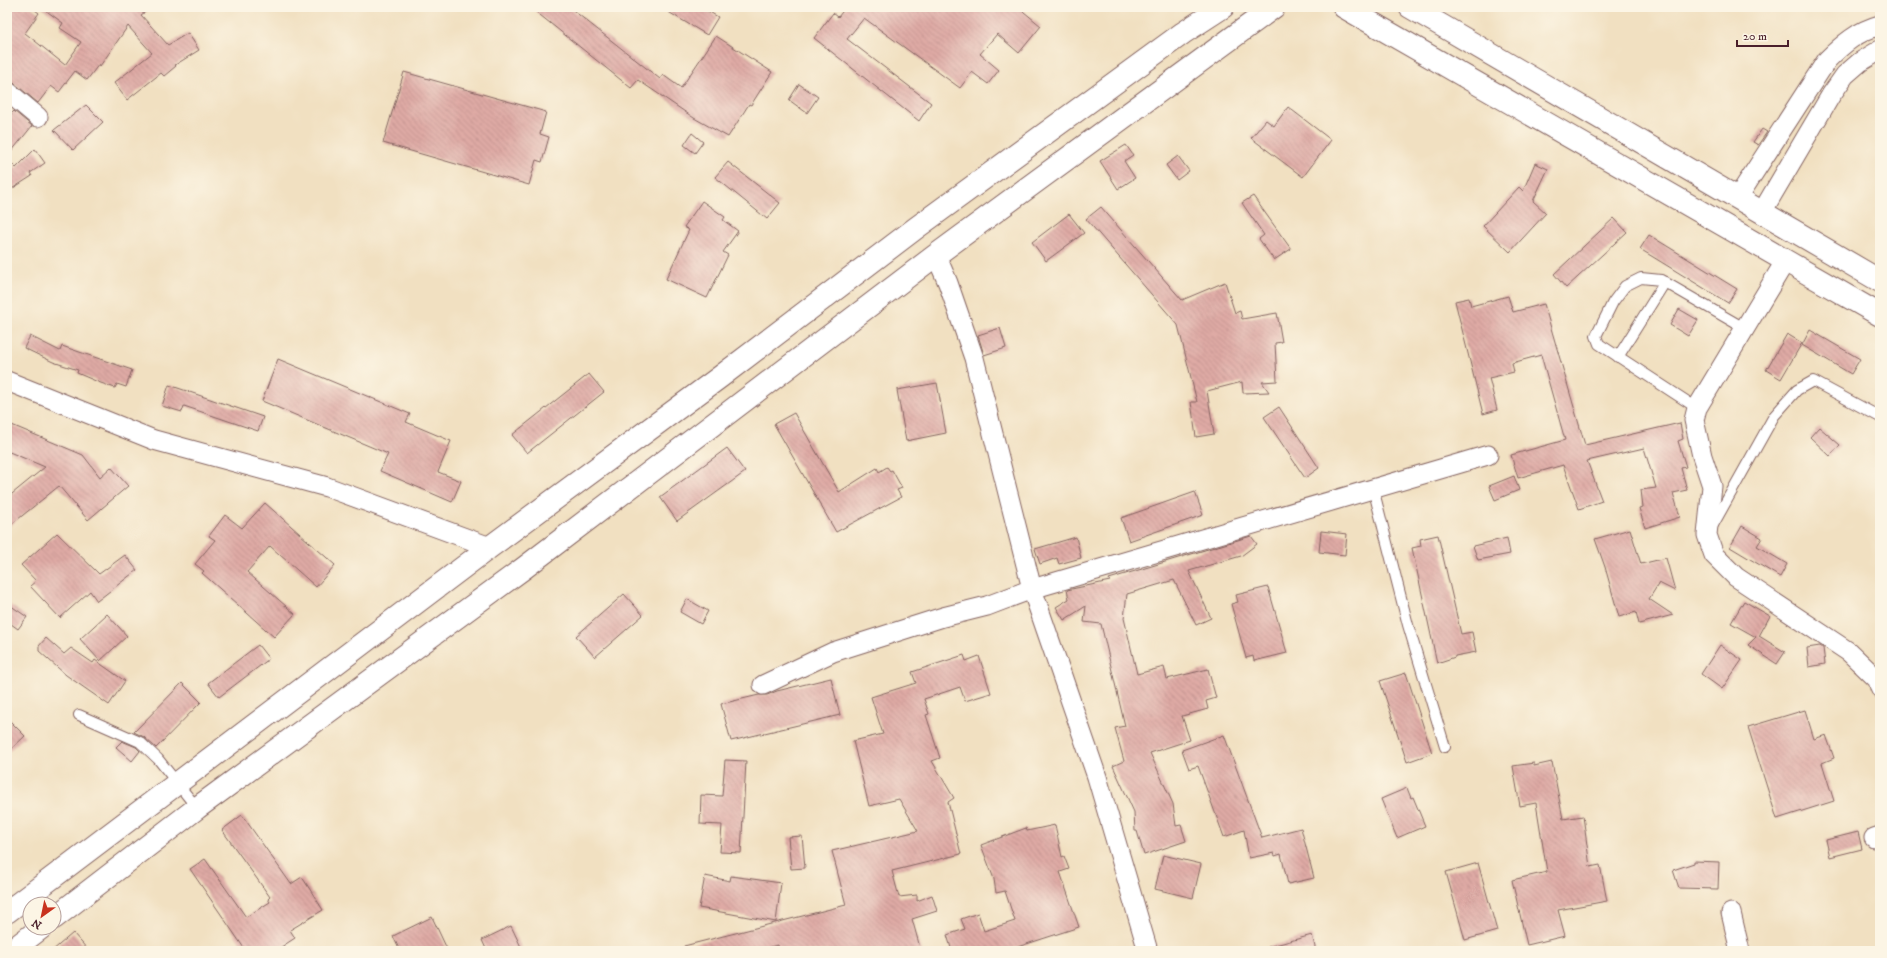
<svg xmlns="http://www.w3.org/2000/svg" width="1887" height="958" viewBox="0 0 1887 958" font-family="'IM FELL DW Pica',serif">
  <defs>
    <pattern id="building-back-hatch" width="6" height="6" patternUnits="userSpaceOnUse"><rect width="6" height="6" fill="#dfaaa5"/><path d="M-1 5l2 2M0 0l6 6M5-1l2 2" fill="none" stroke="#b78a87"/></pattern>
  </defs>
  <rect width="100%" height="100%" fill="#fcf5e5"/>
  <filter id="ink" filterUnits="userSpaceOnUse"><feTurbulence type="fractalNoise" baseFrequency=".025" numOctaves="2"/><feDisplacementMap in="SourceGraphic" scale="8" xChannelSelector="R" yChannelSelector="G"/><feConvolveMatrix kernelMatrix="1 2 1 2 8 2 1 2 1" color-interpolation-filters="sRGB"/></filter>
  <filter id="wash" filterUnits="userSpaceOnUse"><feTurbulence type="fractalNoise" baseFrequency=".012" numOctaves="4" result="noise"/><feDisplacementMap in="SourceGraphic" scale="16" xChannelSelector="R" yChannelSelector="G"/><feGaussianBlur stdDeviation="0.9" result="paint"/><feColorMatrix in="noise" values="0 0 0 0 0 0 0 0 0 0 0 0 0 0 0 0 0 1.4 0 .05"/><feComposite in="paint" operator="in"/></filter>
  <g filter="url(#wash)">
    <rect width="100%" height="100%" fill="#f1e0c1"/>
    <g id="blocks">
      <g fill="url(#building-back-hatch)">
        <path d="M 7,7 L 31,7 L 39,13 L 25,33 L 65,65 L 81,42 L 60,28 L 63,23 L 41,7 L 152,7 L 141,15 L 168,45 L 188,33 L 199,50 L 175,65 L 176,66 L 164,76 L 161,73 L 127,100 L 114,83 L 152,53 L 128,26 L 100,66 L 99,64 L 87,80 L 75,71 L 59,92 L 51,86 L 38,103 L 14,83 L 7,80 Z"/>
        <path d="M 530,7 L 569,7 L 660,79 L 663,75 L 681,88 L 716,36 L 772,72 L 751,105 L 749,104 L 728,137 L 694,118 L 638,80 L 631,88 Z"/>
        <path d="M 660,7 L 701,7 L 718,17 L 707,35 Z"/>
        <path d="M 846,7 L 1018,7 L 1041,26 L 1019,53 L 997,34 L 980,54 L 999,70 L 988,84 L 972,72 L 960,88 L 864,18 L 847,39 L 931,103 L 919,121 L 814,38 L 833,13 L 838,17 Z"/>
        <path d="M 404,72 L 546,112 L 540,134 L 549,137 L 542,162 L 536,160 L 529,185 L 383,143 Z"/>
        <path d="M 799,84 L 818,97 L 807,113 L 789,100 Z"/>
        <path d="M 86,105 L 103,122 L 73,150 L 54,130 Z"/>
        <path d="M 1288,107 L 1331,140 L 1303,177 L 1251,138 L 1266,120 L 1274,126 Z"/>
        <path d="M 14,111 L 32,126 L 7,157 L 7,118 Z"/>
        <path d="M 1762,129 L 1767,132 L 1758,145 L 1753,142 Z"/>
        <path d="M 692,133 L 703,142 L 695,153 L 684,145 Z"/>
        <path d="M 1126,145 L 1133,155 L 1124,161 L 1135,178 L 1118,189 L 1100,161 Z"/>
        <path d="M 35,149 L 45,163 L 30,173 L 32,176 L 7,192 L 7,159 L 16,168 Z"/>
        <path d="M 1178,156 L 1189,171 L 1177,180 L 1166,165 Z"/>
        <path d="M 728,162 L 780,203 L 767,219 L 715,177 Z"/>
        <path d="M 1535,163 L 1548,169 L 1533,201 L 1546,213 L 1510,252 L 1483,226 L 1519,187 L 1523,191 Z"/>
        <path d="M 1253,196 L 1291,249 L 1274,260 L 1259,239 L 1264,235 L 1242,203 Z"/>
        <path d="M 702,201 L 725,217 L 723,220 L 738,231 L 723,252 L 728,255 L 707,298 L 666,279 L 689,230 L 684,227 Z"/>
        <path d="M 1101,207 L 1182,300 L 1225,282 L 1235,313 L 1240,311 L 1242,319 L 1277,313 L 1282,342 L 1275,343 L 1277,381 L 1262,382 L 1269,392 L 1243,393 L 1242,382 L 1207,391 L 1214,434 L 1196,437 L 1191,402 L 1197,402 L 1178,325 L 1086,219 Z"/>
        <path d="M 1069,214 L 1084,233 L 1046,261 L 1032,242 Z"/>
        <path d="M 1614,218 L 1627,232 L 1566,288 L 1554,274 Z"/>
        <path d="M 1649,235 L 1737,289 L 1728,303 L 1640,249 Z"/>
        <path d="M 1508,296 L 1513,312 L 1544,304 L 1585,445 L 1680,423 L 1683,439 L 1678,441 L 1686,467 L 1681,468 L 1687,490 L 1673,493 L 1680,517 L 1645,528 L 1639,508 L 1643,507 L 1641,490 L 1656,488 L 1644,448 L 1587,461 L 1602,501 L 1579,509 L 1563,465 L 1518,478 L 1511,455 L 1565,440 L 1541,355 L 1512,363 L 1514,372 L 1489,378 L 1497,410 L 1483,414 L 1455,301 L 1469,298 L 1471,306 Z"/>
        <path d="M 1679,309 L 1698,320 L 1688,336 L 1670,325 Z"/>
        <path d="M 1000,328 L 1006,348 L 984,355 L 978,335 Z"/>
        <path d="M 1810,330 L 1860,359 L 1851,374 L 1802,345 Z"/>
        <path d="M 1787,334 L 1802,343 L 1781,379 L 1766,370 Z"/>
        <path d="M 30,336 L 60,351 L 62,346 L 132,370 L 126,387 L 117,384 L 115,388 L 98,382 L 77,373 L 78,370 L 53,362 L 24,348 Z"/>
        <path d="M 278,359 L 410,414 L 406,422 L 451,441 L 438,472 L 461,481 L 452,502 L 380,471 L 388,454 L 262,401 Z"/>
        <path d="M 589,374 L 604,392 L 527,453 L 512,435 Z"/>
        <path d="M 937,383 L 946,433 L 906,441 L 897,390 Z"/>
        <path d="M 169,385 L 263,417 L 258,431 L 184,406 L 182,412 L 162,406 Z"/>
        <path d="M 1279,407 L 1319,468 L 1305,478 L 1264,417 Z"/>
        <path d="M 794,413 L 839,492 L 877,468 L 879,472 L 887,467 L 890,471 L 892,470 L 902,488 L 897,490 L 901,497 L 836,532 L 774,424 Z"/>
        <path d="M 7,423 L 83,455 L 100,477 L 111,467 L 128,486 L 88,520 L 59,486 L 7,528 L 7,498 L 45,467 L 7,451 Z"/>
        <path d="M 1819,427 L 1840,445 L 1830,456 L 1810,437 Z"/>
        <path d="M 727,448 L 745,472 L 677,521 L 660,497 Z"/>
        <path d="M 1514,476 L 1519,490 L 1495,500 L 1489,486 Z"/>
        <path d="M 1195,492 L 1203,515 L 1129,541 L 1121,518 Z"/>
        <path d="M 265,503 L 335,565 L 316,587 L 270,546 L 247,572 L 295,614 L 274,637 L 202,573 L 204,571 L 195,564 L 215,540 L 209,536 L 225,515 L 242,528 Z"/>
        <path d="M 1742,526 L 1762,538 L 1757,546 L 1787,564 L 1780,577 L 1730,547 Z"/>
        <path d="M 1630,529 L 1641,564 L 1666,558 L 1675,591 L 1659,583 L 1649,599 L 1673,615 L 1639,624 L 1636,612 L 1619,617 L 1605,567 L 1595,539 Z"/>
        <path d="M 1321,531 L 1347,534 L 1345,555 L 1319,552 Z"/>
        <path d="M 57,533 L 99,574 L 125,555 L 137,570 L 97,601 L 90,591 L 60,618 L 30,586 L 36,581 L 21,565 Z"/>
        <path d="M 1438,535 L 1461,634 L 1472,632 L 1476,652 L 1455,656 L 1455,657 L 1437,663 L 1412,548 L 1421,546 L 1420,539 Z"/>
        <path d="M 1251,536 L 1257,544 L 1241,556 L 1189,571 L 1211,618 L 1196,625 L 1174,580 L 1127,594 L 1124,618 L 1137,674 L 1164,667 L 1167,679 L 1208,669 L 1216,698 L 1206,701 L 1208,709 L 1182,716 L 1190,740 L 1150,753 L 1173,804 L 1176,826 L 1181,825 L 1186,841 L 1144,855 L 1137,831 L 1135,831 L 1134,812 L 1113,766 L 1124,761 L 1115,728 L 1125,726 L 1101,624 L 1084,622 L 1086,606 L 1064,620 L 1056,607 L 1069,599 L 1067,590 L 1110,581 L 1109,579 Z"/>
        <path d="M 1076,537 L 1081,558 L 1059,564 L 1057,558 L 1040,564 L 1035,549 Z"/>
        <path d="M 1507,538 L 1510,554 L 1478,560 L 1473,546 Z"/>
        <path d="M 1268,587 L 1287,653 L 1254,661 L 1253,656 L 1246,658 L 1231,604 L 1238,602 L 1236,595 Z"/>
        <path d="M 624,594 L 643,615 L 595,657 L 576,636 Z"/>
        <path d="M 687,599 L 708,611 L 701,624 L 680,612 Z"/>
        <path d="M 1744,601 L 1770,616 L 1759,636 L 1785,652 L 1777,664 L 1748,645 L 1756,637 L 1731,623 Z"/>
        <path d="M 7,603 L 27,617 L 18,629 L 7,621 Z"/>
        <path d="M 107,614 L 127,636 L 100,661 L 80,639 Z"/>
        <path d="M 46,638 L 64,654 L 71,648 L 93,663 L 95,660 L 125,681 L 109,705 L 66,675 L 39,651 L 39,646 Z"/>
        <path d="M 258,645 L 269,659 L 219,697 L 208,683 Z"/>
        <path d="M 1720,645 L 1742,660 L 1722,689 L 1701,674 Z"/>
        <path d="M 1820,646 L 1823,648 L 1825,664 L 1809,667 L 1807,648 Z"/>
        <path d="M 964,655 L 966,661 L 979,656 L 991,693 L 965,701 L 960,687 L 924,699 L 929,714 L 926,715 L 940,758 L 932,761 L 954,798 L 948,802 L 961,854 L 892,871 L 899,897 L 917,895 L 917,901 L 932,895 L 937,911 L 912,919 L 921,951 L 779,951 L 778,945 L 754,951 L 685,951 L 684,946 L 846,905 L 832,851 L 918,831 L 899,799 L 869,806 L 853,741 L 883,734 L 871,697 L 916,683 L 912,672 Z"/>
        <path d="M 1406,673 L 1432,753 L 1407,762 L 1380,681 Z"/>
        <path d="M 831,678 L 840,715 L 731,741 L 721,704 L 759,695 L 767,695 L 777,691 Z"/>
        <path d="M 182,683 L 201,702 L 156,748 L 144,737 L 134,732 Z"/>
        <path d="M 1805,710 L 1814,739 L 1826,735 L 1834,758 L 1822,763 L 1834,801 L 1777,819 L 1748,727 Z"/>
        <path d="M 7,718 L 25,736 L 7,753 Z"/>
        <path d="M 1224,735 L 1262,838 L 1301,828 L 1314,878 L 1288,884 L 1281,854 L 1275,856 L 1274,853 L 1249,858 L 1244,830 L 1224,837 L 1198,766 L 1189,769 L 1182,750 Z"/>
        <path d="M 122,741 L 136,747 L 140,751 L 132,761 L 116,747 Z"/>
        <path d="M 725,760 L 746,761 L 741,853 L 720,852 L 722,825 L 700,824 L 701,795 L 722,796 Z"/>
        <path d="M 1552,762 L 1563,819 L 1583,816 L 1590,867 L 1600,865 L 1607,901 L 1558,910 L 1565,936 L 1527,945 L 1512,880 L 1547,872 L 1536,803 L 1520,806 L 1513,766 L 1534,763 L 1534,766 Z"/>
        <path d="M 1407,788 L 1411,798 L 1413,797 L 1425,826 L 1397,838 L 1381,799 Z"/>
        <path d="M 242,815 L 291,884 L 302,877 L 323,910 L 290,930 L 295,938 L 275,951 L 246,951 L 190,869 L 205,859 L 246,917 L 270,902 L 268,899 L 270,897 L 222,830 Z"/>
        <path d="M 1055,825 L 1062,857 L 1064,856 L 1069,869 L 1060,872 L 1079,927 L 1005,951 L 952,951 L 947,935 L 965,929 L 961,919 L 978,913 L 984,931 L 1015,921 L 1005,891 L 996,893 L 994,879 L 981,845 L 1026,828 L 1027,831 Z"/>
        <path d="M 1858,832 L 1862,849 L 1830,857 L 1826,840 Z"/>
        <path d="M 802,836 L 805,868 L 791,869 L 788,837 Z"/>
        <path d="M 1163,855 L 1201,864 L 1193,898 L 1155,889 Z"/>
        <path d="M 1694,861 L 1719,862 L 1718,889 L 1679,888 L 1673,870 L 1694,863 Z"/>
        <path d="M 1478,863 L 1497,931 L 1465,940 L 1446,872 Z"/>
        <path d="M 705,876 L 730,881 L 731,876 L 781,883 L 776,922 L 699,908 Z"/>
        <path d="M 432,917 L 448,951 L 400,951 L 393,936 Z"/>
        <path d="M 511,926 L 523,951 L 487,951 L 482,940 Z"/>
        <path d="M 73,933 L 89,951 L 52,951 Z"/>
        <path d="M 1312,935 L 1316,951 L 1269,951 L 1268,947 Z"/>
      </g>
    </g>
  </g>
  <g filter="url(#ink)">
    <use href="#blocks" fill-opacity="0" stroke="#846360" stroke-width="1"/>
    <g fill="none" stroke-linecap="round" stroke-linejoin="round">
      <g stroke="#846360" stroke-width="12">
        <g id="service">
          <path d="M 1618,357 L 1665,282"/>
          <path d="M 1697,408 L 1599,344 L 1596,336 L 1613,302 L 1625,286 L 1641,278 L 1661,280 L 1744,328"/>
          <path d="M 1373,488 L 1408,625 L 1445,747"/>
          <path d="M 1713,525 L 1774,416 L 1797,390 L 1813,381 L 1880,417"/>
          <path d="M 79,715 L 140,742 L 158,759 L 197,808"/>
        </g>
      </g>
      <g stroke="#846360" stroke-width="21">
        <g id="minor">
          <path d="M 7,91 L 38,117"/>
          <path d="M 1738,197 L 1827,60 C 1843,44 1858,31 1880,25"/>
          <path d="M 1762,212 L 1831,95 L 1845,75 L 1860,62 L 1880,50"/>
          <path d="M 936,255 L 948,283 L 974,358 L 1032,589 L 1097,777 L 1148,951"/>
          <path d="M 1786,260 L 1697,408 L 1694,420 L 1702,456 L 1712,486 L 1707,535 L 1714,555 L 1736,577 L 1849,652 L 1878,680 L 1880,688"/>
          <path d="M 7,381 L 154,440 L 327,487 L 490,547"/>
          <path d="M 763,685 L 833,652 L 943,617 L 987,606 L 1032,589 L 1488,455"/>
          <path d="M 1874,838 L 1880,836"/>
          <path d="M 1731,913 L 1740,951"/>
        </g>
      </g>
      <g stroke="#846360" stroke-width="24">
        <g id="tertiary">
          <path d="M 1344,7 L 1880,315"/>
          <path d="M 1410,7 L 1880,281"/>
          <path d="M 7,912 L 490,547 L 720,377 L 916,228 L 1183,33 L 1223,7"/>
          <path d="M 54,918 L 197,808 L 524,568 L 936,255 L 1274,7"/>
          <path d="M 11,951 L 41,928"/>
        </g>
      </g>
      <use href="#service" stroke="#fff" stroke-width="10"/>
      <use href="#minor" stroke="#fff" stroke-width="19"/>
      <use href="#tertiary" stroke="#fff" stroke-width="22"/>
    </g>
  </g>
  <rect width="1887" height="958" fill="none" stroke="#fcf5e5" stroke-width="24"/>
  <g transform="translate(42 916) rotate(213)"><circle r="19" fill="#fcf5e5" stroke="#b59f9b"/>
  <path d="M0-3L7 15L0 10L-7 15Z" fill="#c8321e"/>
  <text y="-6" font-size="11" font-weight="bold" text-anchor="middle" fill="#4a1f2b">N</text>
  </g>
  <path d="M1737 40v6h51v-6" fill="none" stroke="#4a1f2b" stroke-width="2"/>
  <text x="1743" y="40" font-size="12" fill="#4a1f2b" stroke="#fcf5e5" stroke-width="3" paint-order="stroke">20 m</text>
</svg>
